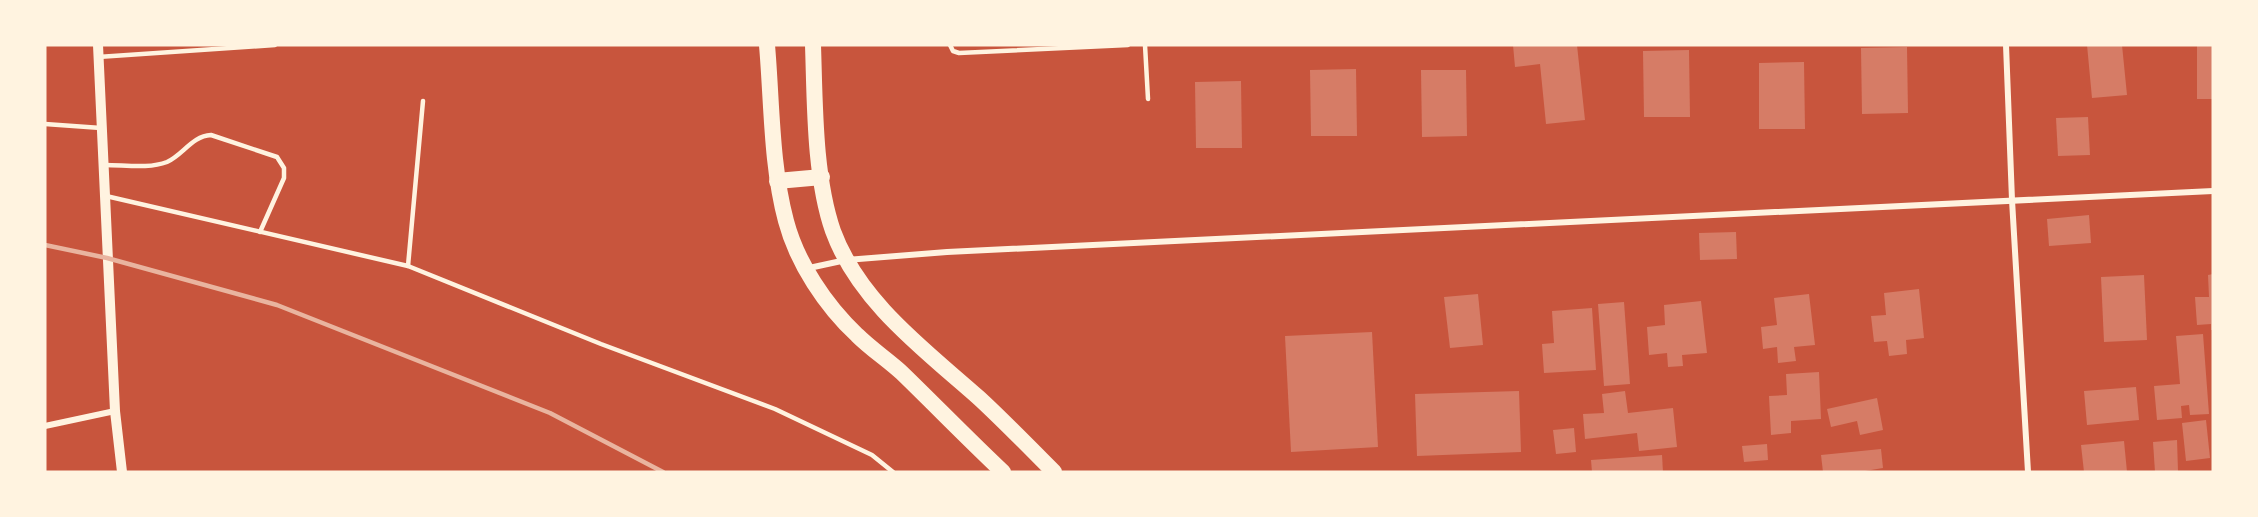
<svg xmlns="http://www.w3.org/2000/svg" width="2258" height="517" viewBox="0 0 2258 517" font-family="Mulish,sans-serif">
  <rect width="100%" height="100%" fill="#c8553d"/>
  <g fill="#d67c66">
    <path d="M 1513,45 L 1577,45 L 1585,120 L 1546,124 L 1540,64 L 1515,67 Z"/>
    <path d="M 2087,45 L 2122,45 L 2127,95 L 2092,98 Z"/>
    <rect x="2197" y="45" width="16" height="54"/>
    <path d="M 1907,47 L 1908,113 L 1862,114 L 1861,48 Z"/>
    <path d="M 1689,50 L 1690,117 L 1644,117 L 1643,51 Z"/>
    <path d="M 1804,62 L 1805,129 L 1759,129 L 1759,63 Z"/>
    <path d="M 1356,69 L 1357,136 L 1311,136 L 1310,70 Z"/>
    <path d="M 1421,70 L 1466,70 L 1467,136 L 1422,137 Z"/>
    <path d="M 1241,81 L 1242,148 L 1196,148 L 1195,82 Z"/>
    <path d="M 2088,117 L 2090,155 L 2058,156 L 2056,118 Z"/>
    <path d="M 2089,215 L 2091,243 L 2049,246 L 2047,219 Z"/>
    <path d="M 1736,232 L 1737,259 L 1700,260 L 1699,233 Z"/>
    <path d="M 2213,274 L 2213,330 L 2211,330 L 2211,324 L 2197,325 L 2195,297 L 2209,297 L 2208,275 Z"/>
    <path d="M 2144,275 L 2147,340 L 2104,342 L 2101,277 Z"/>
    <path d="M 1919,289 L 1924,338 L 1906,340 L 1907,354 L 1889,356 L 1887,341 L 1874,342 L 1871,316 L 1886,315 L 1884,293 Z"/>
    <path d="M 1478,294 L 1483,345 L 1450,348 L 1444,297 Z"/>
    <path d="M 1809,294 L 1815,345 L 1794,347 L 1796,361 L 1778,363 L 1777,347 L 1763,349 L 1761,327 L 1777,325 L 1774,298 Z"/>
    <path d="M 1701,301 L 1707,353 L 1682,355 L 1683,366 L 1668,367 L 1667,353 L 1649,355 L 1647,327 L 1665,325 L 1664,305 Z"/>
    <path d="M 1624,302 L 1630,384 L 1604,386 L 1598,304 Z"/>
    <path d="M 1592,308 L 1596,370 L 1544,373 L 1542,344 L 1554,343 L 1552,311 Z"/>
    <path d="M 1372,332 L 1378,447 L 1291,452 L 1285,336 Z"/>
    <path d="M 2203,334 L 2209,414 L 2190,415 L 2189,405 L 2181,406 L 2182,418 L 2157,420 L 2154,386 L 2180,384 L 2176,336 Z"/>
    <path d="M 1819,372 L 1821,419 L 1791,421 L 1791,433 L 1771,435 L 1769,396 L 1787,395 L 1786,374 Z"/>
    <path d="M 2136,387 L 2139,420 L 2087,425 L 2084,391 Z"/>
    <path d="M 1519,391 L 1521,452 L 1417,456 L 1415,394 Z"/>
    <path d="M 1625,391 L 1628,413 L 1673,408 L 1677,447 L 1639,451 L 1637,433 L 1585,439 L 1583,414 L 1604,413 L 1602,394 Z"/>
    <path d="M 1877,398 L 1883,430 L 1860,435 L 1857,421 L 1831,427 L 1827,409 Z"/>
    <path d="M 2206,420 L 2210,458 L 2186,461 L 2182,423 Z"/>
    <path d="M 1574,428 L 1576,452 L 1556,454 L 1553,430 Z"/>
    <path d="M 2177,440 L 2178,472 L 2155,472 L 2153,442 Z"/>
    <path d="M 2124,441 L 2127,472 L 2084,472 L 2081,445 Z"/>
    <path d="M 1767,444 L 1768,460 L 1744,462 L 1742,446 Z"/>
    <path d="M 1881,449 L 1883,468 L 1859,472 L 1823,472 L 1821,455 Z"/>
    <path d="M 1662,455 L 1663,472 L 1592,472 L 1591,460 Z"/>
  </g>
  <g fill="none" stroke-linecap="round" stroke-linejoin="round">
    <g stroke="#fff3e0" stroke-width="4.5">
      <path d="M 950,45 L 953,51 L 959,53 L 1128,45"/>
      <path d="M 1145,45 L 1148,99"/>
      <path d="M 98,57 L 275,45"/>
      <path d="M 45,124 L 101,128"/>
      <path d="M 105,165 C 125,165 149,169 167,162 C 183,155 192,136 211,135 L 277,157 L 284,168 L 284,178 L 260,232"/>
      <path d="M 106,196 L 408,266 L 601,344 L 775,409 L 872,455 L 893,472"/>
      <path d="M 408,266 L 423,101"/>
    </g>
    <g stroke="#fff3e0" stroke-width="6">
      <path d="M 2006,45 L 2012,200 L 2028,472"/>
      <path d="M 809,268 L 846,260 L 947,252 L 2213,191"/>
      <path d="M 45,426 L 115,411"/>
    </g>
    <path stroke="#fff3e0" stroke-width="10" d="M 98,45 L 115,411 L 122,472"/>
    <g stroke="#fff3e0" stroke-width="16">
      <path d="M 767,45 C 772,103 771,165 786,221 C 797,263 826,306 857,335 C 871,349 888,360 902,373 C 936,406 969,440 1003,472"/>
      <path d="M 813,45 C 815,103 814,176 833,231 C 859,302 925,350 979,398 C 1005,422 1029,447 1054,472"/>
      <path d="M 777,181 L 822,177"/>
    </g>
    <path stroke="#e9b49f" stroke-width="4.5" d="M 45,245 L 107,258 L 277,305 L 550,413 L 663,472"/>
  </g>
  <rect width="2258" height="517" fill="none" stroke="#fff3e0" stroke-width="93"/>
</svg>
